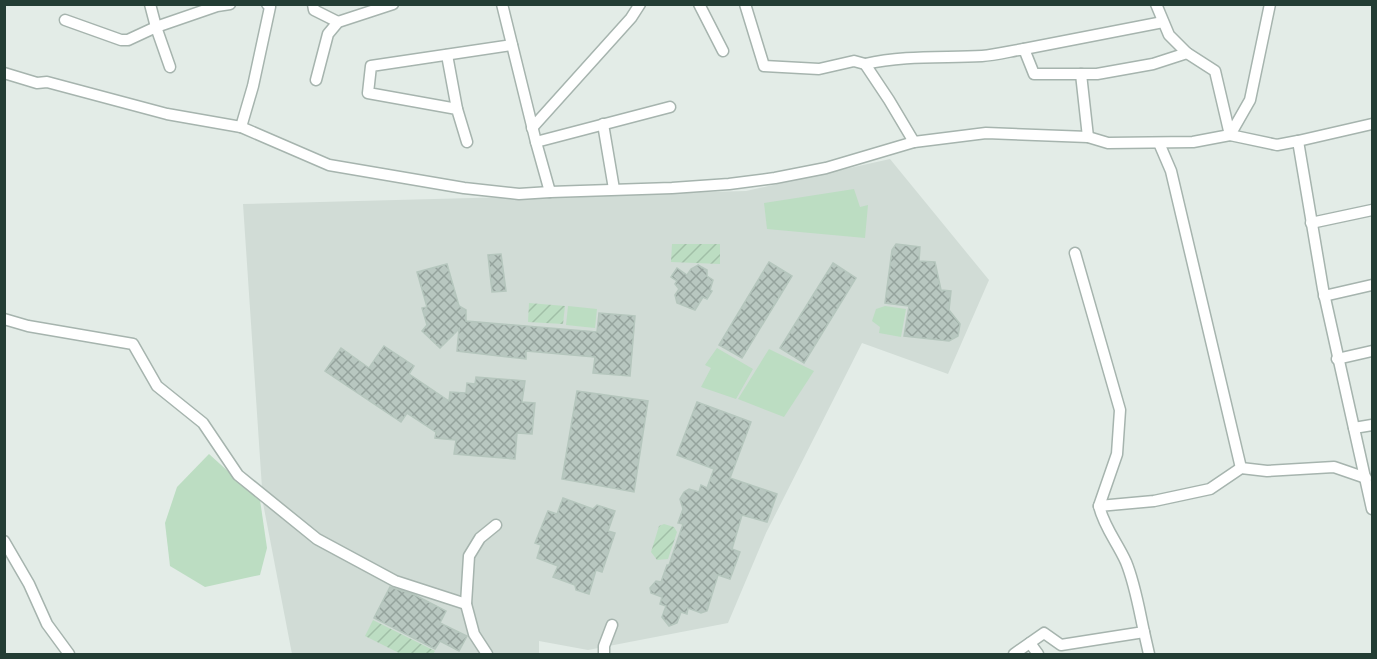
<svg xmlns="http://www.w3.org/2000/svg" width="1377" height="659" viewBox="0 0 1377 659" font-family="Mulish,sans-serif">
  <defs>
    <pattern id="garden-furrows" width="10" height="10" patternUnits="userSpaceOnUse" patternTransform="scale(1.5)"><rect width="10" height="10" fill="#bcddc2"/><path d="M-1 1l2-2M0 10L10 0M9 11l2-2" fill="none" stroke="#a1bfa7"/></pattern>
    <pattern id="building-cross-hatch" width="8" height="8" patternUnits="userSpaceOnUse" patternTransform="scale(1.5)"><rect width="8" height="8" fill="#b8c7c0"/><path d="M0 0l8 8M0 8l8-8" fill="none" stroke="#95a39d"/></pattern>
  </defs>
  <rect width="100%" height="100%" fill="#e3ece7"/>
  <path fill="#d1dcd6" d="M 890,159 L 989,280 L 948,374 L 862,343 L 766,533 L 728,623 L 588,650 L 539,641 L 539,654 L 292,654 L 263,503 L 243,204 L 746,191 Z"/>
  <g fill="url(#garden-furrows)">
    <path d="M 672,244 L 720,244 L 720,264 L 671,262 Z"/>
    <path d="M 529,303 L 565,306 L 563,324 L 528,322 Z"/>
    <path d="M 664,524 L 674,527 L 677,532 L 668,559 L 657,560 L 651,552 L 659,526 Z"/>
    <path d="M 373,620 L 435,651 L 433,654 L 401,654 L 365,636 Z"/>
  </g>
  <g fill="#bcddc2">
    <path d="M 854,189 L 860,207 L 868,205 L 865,238 L 767,229 L 764,203 Z"/>
    <path d="M 568,306 L 597,309 L 595,328 L 566,325 Z"/>
    <path d="M 885,306 L 906,309 L 901,337 L 879,333 L 880,327 L 872,321 L 876,309 Z"/>
    <path d="M 717,348 L 753,369 L 736,399 L 701,387 L 711,368 L 705,365 Z"/>
    <path d="M 769,349 L 814,371 L 784,417 L 738,399 Z"/>
    <path d="M 209,454 L 260,500 L 267,548 L 260,575 L 205,587 L 170,566 L 165,523 L 177,487 Z"/>
  </g>
  <g fill="url(#building-cross-hatch)" stroke="#b5c6bd" stroke-width="1.5">
    <path d="M 896,244 L 920,247 L 919,261 L 935,262 L 941,290 L 951,291 L 949,310 L 960,324 L 958,336 L 949,341 L 904,336 L 909,306 L 885,303 L 892,250 Z"/>
    <path d="M 501,254 L 506,291 L 492,292 L 488,255 Z"/>
    <path d="M 769,262 L 792,276 L 742,358 L 719,345 Z"/>
    <path d="M 833,263 L 856,278 L 804,363 L 780,348 Z"/>
    <path d="M 447,264 L 459,306 L 466,310 L 466,321 L 597,332 L 599,313 L 635,316 L 630,376 L 593,373 L 595,357 L 526,351 L 526,359 L 457,351 L 459,329 L 440,348 L 422,331 L 427,325 L 422,308 L 427,307 L 417,272 Z"/>
    <path d="M 698,265 L 707,270 L 707,276 L 713,280 L 710,290 L 712,291 L 707,299 L 703,297 L 695,310 L 677,303 L 675,295 L 679,289 L 675,284 L 677,281 L 671,277 L 677,268 L 687,275 L 691,269 Z"/>
    <path d="M 384,346 L 414,366 L 409,374 L 449,401 L 450,392 L 466,393 L 467,383 L 475,384 L 476,377 L 525,381 L 522,402 L 535,403 L 532,434 L 517,433 L 515,459 L 454,454 L 456,440 L 435,438 L 436,432 L 407,413 L 401,422 L 325,371 L 341,348 L 369,368 Z"/>
    <path d="M 577,391 L 648,401 L 634,492 L 562,479 Z"/>
    <path d="M 697,402 L 751,422 L 730,478 L 777,494 L 767,522 L 742,515 L 732,549 L 740,552 L 730,579 L 718,575 L 707,611 L 701,613 L 688,608 L 687,614 L 681,612 L 677,623 L 669,626 L 662,617 L 666,606 L 660,604 L 662,597 L 651,593 L 650,588 L 656,581 L 661,582 L 667,565 L 669,565 L 683,524 L 678,523 L 683,509 L 680,499 L 684,492 L 689,489 L 699,492 L 701,485 L 707,488 L 714,469 L 677,455 Z"/>
    <path d="M 563,498 L 593,509 L 597,505 L 615,511 L 608,531 L 615,533 L 602,572 L 596,570 L 589,594 L 576,590 L 575,585 L 553,577 L 558,566 L 537,558 L 541,545 L 535,543 L 548,511 L 557,514 Z"/>
    <path d="M 390,587 L 415,595 L 446,611 L 440,623 L 467,636 L 459,651 L 440,641 L 435,649 L 374,618 Z"/>
  </g>
  <g fill="none" stroke-linecap="round" stroke-linejoin="round">
    <g stroke="#a6b4ae" stroke-width="13">
      <g id="street">
        <path d="M 150,4 L 156,27 L 217,6 L 230,4"/>
        <path d="M 267,4 L 270,7 L 253,86 L 241,127 L 329,165 L 464,188 L 519,194 L 550,192"/>
        <path d="M 313,4 L 314,10 L 338,22"/>
        <path d="M 502,4 L 536,142 L 550,192 L 672,188 L 729,184 L 775,178 L 826,168 L 914,142 L 986,133 L 1088,137 L 1108,143 L 1193,142 L 1230,135 L 1277,145 L 1298,141"/>
        <path d="M 699,4 L 723,51"/>
        <path d="M 745,4 L 764,66 L 819,69 L 854,61 L 865,64"/>
        <path d="M 1156,4 L 1169,35 L 1187,53 L 1215,71 L 1230,135"/>
        <path d="M 65,20 L 121,40 L 128,40 L 156,27 L 170,67"/>
        <path d="M 1024,49 L 1163,22"/>
        <path d="M 447,55 L 457,109"/>
        <path d="M 4,73 L 37,83 L 47,82 L 167,114 L 241,127"/>
        <path d="M 1081,74 L 1088,137"/>
        <path d="M 316,80 L 328,34 L 338,22 L 393,4"/>
        <path d="M 603,124 L 614,189"/>
        <path d="M 1372,124 L 1298,141 L 1323,289 L 1372,509"/>
        <path d="M 532,128 L 631,18 L 640,4"/>
        <path d="M 1230,135 L 1250,100 L 1270,4"/>
        <path d="M 467,142 L 457,109 L 368,93 L 371,66 L 512,45"/>
        <path d="M 536,142 L 670,107"/>
        <path d="M 914,142 L 889,100 L 865,64 C 904,55 943,58 982,56 C 996,55 1011,51 1024,49 L 1034,74 L 1097,74 L 1153,64 L 1187,53"/>
        <path d="M 1159,143 L 1171,171 L 1241,468"/>
        <path d="M 1311,223 L 1372,210"/>
        <path d="M 1075,253 L 1120,410 L 1117,454 L 1099,506"/>
        <path d="M 1324,296 L 1372,285"/>
        <path d="M 4,319 L 28,326 L 133,344 L 157,386 L 203,423 L 238,475 L 317,539 L 395,581 L 466,604"/>
        <path d="M 1337,359 L 1372,351"/>
        <path d="M 1354,428 L 1372,425"/>
        <path d="M 4,541 L 29,584 L 47,624 L 69,654"/>
        <path d="M 1144,632 C 1139,609 1135,584 1126,562 C 1117,542 1104,527 1099,506 L 1154,501 L 1210,489 L 1241,468 L 1267,471 L 1334,467 L 1366,478"/>
        <path d="M 1030,643 L 1038,654"/>
        <path d="M 487,654 L 474,634 L 466,604 L 469,556 L 480,538 L 496,525"/>
        <path d="M 604,654 L 604,646 L 612,625"/>
        <path d="M 1014,654 L 1044,633 L 1061,645 L 1144,632 L 1149,654"/>
      </g>
    </g>
    <use href="#street" stroke="#fff" stroke-width="10"/>
  </g>
  <rect width="1377" height="659" fill="none" stroke="#233d34" stroke-width="12"/>
</svg>
